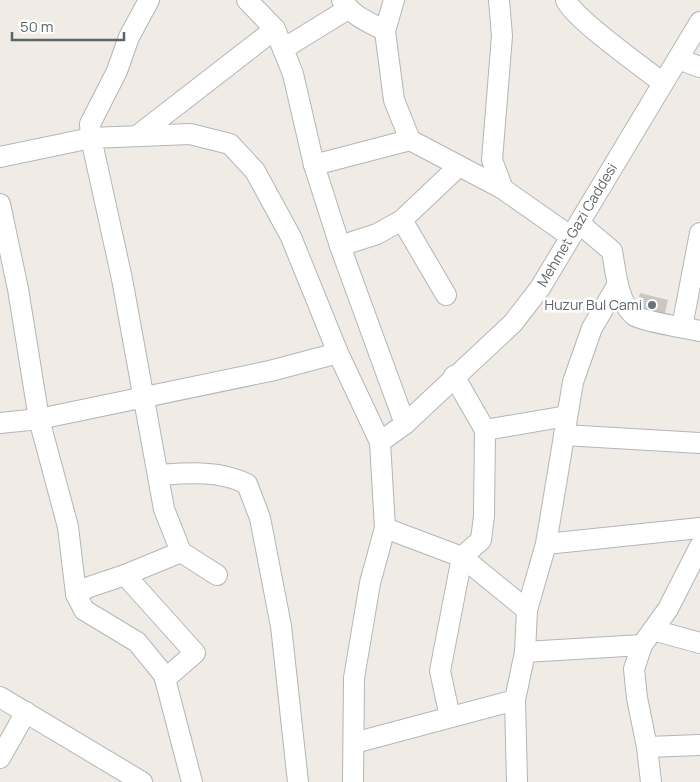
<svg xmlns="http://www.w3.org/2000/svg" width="700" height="782" viewBox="0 0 700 782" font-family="Manrope,sans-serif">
  <rect width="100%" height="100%" fill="#f1ebe6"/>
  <path fill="#ccc6c2" d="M 640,293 L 668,300 L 664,317 L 636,311 Z"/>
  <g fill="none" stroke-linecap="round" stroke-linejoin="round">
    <g stroke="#b1b6b9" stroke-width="22">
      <g id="minor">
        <path d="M 247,0 L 275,29 L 293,74 L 314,165 L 340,246 L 405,424"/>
        <path d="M 342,0 C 352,16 369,22 385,31"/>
        <path d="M 394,0 L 385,31 L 394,100 L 410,140 L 503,189"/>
        <path d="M 499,0 L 502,36 L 492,160 L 503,189 L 570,236"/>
        <path d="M 566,0 C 574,19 644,68 663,83"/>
        <path d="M 283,49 L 348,9"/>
        <path d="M 678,59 L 700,67"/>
        <path d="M 137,136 L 275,29"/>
        <path d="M 0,157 L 91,138 L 90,124 L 117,71 L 129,37 L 149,0"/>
        <path d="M 314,165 L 410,140"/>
        <path d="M 0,204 L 18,289 L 39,419 L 68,527 L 76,594 L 84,610 L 137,642 L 164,675 L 192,782"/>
        <path d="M 402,220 L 446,295"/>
        <path d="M 580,224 L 612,251 C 616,272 617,302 635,316 C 645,322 687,328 700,331"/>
        <path d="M 340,246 L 377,234 L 402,220 L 459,166"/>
        <path d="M 682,327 L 700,233"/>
        <path d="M 0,423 L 39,419 L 270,371 L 338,353"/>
        <path d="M 485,430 L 567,416"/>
        <path d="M 564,435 L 700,443"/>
        <path d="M 380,442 L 405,424 L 513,323 L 540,288 L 700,22"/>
        <path d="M 159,475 C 188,473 220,470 247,484 L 260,518 L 281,626 L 298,782"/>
        <path d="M 385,528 L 462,557 L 527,610"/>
        <path d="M 546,544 L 700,528"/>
        <path d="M 125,575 L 195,653 L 165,679"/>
        <path d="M 217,575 L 181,552 L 164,509 L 122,279 L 91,138 L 190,134 L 230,144 L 255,171 L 291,237 L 338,353 L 380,442 L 385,528 L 370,583 L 354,678 L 353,782"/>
        <path d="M 76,594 L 89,587 L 125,575 L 181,552"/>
        <path d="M 653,630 L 700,643"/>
        <path d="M 525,652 L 642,645"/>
        <path d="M 0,697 L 142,782"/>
        <path d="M 450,717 L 440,671 L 462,557 L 481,540 L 484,516 L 485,430 L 454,376"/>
        <path d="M 354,743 L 515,700"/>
        <path d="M 647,747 L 700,745"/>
        <path d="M 0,758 L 26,712"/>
        <path d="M 517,782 L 515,700 L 525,652 L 527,610 L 546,544 L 573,382 L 592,328 L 618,284"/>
        <path d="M 651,782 L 647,747 L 637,698 L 634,669 L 642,645 L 668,609 L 700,546"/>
      </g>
    </g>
    <use href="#minor" stroke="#fff" stroke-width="20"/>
  </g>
  <circle fill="#6b7280" stroke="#fff" stroke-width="2" cx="652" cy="305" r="5"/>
  <g text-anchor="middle" stroke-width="5" stroke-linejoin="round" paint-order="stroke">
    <g font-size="14" fill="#5d6467" stroke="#fff">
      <text transform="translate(577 225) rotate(-59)" y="5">Mehmet Gazi Caddesi</text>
    </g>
    <g font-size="14" fill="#5b616d" stroke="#fff" text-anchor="end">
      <text x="642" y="310">Huzur Bul Cami</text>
    </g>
  </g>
  <path d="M12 32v8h112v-8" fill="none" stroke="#5d6467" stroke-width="2.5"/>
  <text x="20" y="32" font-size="15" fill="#5d6467" stroke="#ffffff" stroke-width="4" paint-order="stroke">50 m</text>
</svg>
